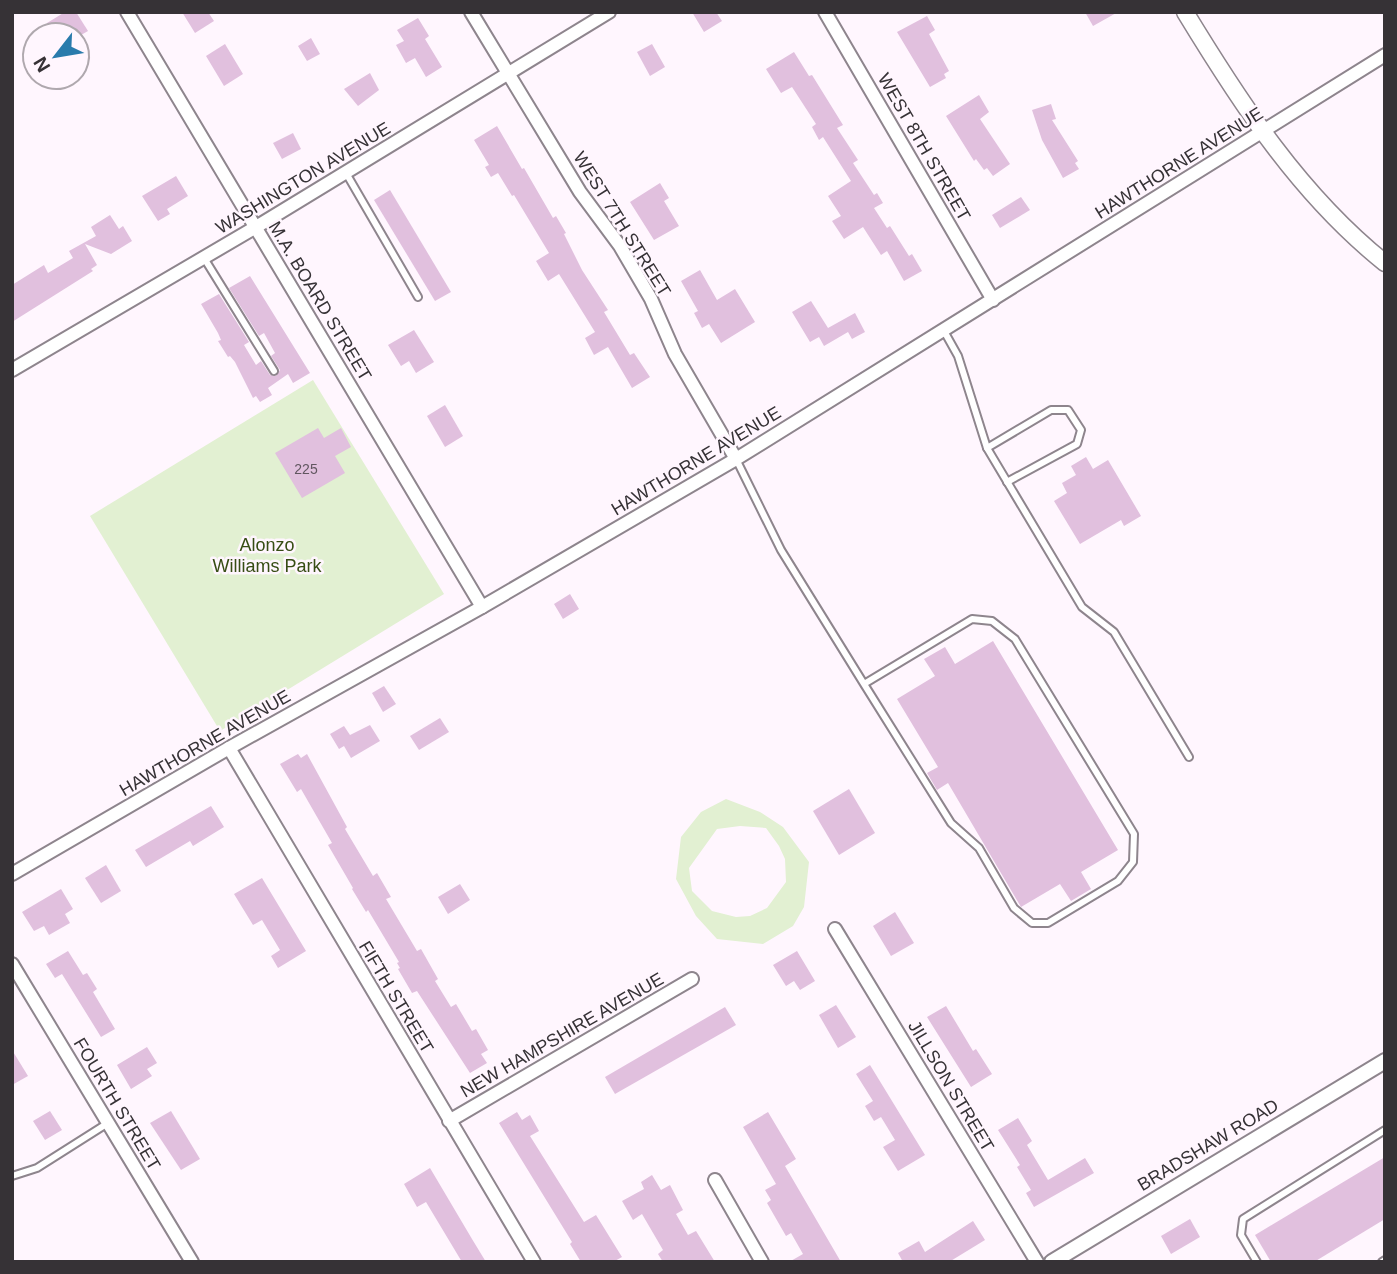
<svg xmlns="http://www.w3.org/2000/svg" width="1397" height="1274" viewBox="0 0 1397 1274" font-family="Arial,sans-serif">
  <rect width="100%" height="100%" fill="#fff6fe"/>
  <g fill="#e2f0d2" fill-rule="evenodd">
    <path d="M 313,380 L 444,594 L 220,731 L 90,516 Z"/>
    <path d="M 726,799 L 760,812 L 783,827 L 809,862 L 804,907 L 793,926 L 763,944 L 717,939 L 696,916 L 676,879 L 681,837 L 701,812 ZM 740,826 L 766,828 L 779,846 L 785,859 L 786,882 L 767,908 L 750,916 L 736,917 L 712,911 L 692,891 L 689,868 L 717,829 Z"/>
  </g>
  <g fill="#e1c0de">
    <path d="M 65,12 L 76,12 L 88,31 L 81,35 L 54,35 L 47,23 Z"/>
    <path d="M 182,12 L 208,12 L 214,21 L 195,33 Z"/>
    <path d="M 692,12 L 716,12 L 722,21 L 704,32 Z"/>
    <path d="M 1085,12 L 1118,12 L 1093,26 Z"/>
    <path d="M 927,16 L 935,30 L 929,34 L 949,71 L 944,74 L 946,78 L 930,87 L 897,32 Z"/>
    <path d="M 418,18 L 429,36 L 425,39 L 442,67 L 426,77 L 415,58 L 406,63 L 396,45 L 404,41 L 397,30 Z"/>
    <path d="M 311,38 L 320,54 L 307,61 L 298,46 Z"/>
    <path d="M 225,44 L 243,74 L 224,86 L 206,56 Z"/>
    <path d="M 652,44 L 665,67 L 650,76 L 637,52 Z"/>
    <path d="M 794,52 L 809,76 L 812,75 L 843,125 L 837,128 L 858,160 L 853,163 L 874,195 L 877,193 L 883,203 L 874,208 L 887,228 L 890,226 L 909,256 L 912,254 L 922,271 L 904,281 L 887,251 L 881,255 L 863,227 L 844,239 L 832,221 L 841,216 L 828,196 L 851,181 L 823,137 L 819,140 L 812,127 L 816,124 L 792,87 L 781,93 L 766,69 Z"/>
    <path d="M 370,73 L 379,90 L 358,106 L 344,89 Z"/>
    <path d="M 979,95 L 989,112 L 980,119 L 1010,164 L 993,176 L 987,168 L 984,170 L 976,159 L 974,161 L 946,116 Z"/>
    <path d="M 1051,104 L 1056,119 L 1052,120 L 1078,161 L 1075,163 L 1079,169 L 1063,178 L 1042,140 L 1032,110 Z"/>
    <path d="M 497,126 L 522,169 L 524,168 L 553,218 L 556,216 L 566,233 L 564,234 L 582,270 L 608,310 L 604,312 L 630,355 L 634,353 L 650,377 L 632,388 L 608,347 L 594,355 L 585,338 L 595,332 L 559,274 L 548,281 L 536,261 L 549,253 L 514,195 L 512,196 L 498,173 L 491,177 L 485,167 L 489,165 L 474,140 Z"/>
    <path d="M 293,133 L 301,149 L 282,159 L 273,143 Z"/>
    <path d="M 176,176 L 188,196 L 167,209 L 170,214 L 158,221 L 142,196 Z"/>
    <path d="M 660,183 L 669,198 L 664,201 L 679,226 L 654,240 L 630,202 Z"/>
    <path d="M 390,190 L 451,292 L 435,301 L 374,200 Z"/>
    <path d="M 1021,197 L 1030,210 L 1000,228 L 992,215 Z"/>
    <path d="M 110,215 L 119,229 L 123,226 L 132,241 L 111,254 L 85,244 L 97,265 L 91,269 L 93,271 L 12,322 L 12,285 L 44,265 L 48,273 L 73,258 L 69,251 L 96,236 L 91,227 Z"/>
    <path d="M 700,270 L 717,300 L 735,289 L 755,322 L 721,343 L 709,324 L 702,328 L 694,313 L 698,311 L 681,281 Z"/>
    <path d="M 250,276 L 310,373 L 293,383 L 288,374 L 268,388 L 272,395 L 260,402 L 256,396 L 253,398 L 235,362 L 230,356 L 228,357 L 218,341 L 221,340 L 218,333 L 201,304 L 219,294 L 249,342 L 244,345 L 256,365 L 261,361 L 270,375 L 276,376 L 280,370 L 271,356 L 275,353 L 264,333 L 259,336 L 229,288 Z"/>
    <path d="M 811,301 L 828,328 L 855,313 L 865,332 L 852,339 L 848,332 L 824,346 L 819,337 L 810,342 L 792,312 Z"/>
    <path d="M 414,330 L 434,362 L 416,373 L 409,361 L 401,366 L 388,345 Z"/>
    <path d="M 445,405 L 463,436 L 445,447 L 427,416 Z"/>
    <path d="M 318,428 L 324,438 L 341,428 L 351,447 L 335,456 L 345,473 L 302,498 L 275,453 Z"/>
    <path d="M 1086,457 L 1093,469 L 1108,460 L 1141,516 L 1124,526 L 1121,520 L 1080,544 L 1054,501 L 1067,493 L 1062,483 L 1076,475 L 1071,466 Z"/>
    <path d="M 570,594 L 579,609 L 563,619 L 554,604 Z"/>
    <path d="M 993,641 L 1118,850 L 1081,872 L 1091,889 L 1071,901 L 1060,884 L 1021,907 L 948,783 L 937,790 L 927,773 L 938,767 L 897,699 L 935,676 L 924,659 L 945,647 L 955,664 Z"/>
    <path d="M 384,686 L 396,704 L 383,712 L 372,693 Z"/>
    <path d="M 440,718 L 449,732 L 419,750 L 410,736 Z"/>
    <path d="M 370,725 L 380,741 L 351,758 L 344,746 L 339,749 L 330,734 L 344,726 L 350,735 Z"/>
    <path d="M 298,754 L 301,758 L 307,754 L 347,827 L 345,829 L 373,876 L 377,873 L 391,897 L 386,899 L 417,951 L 421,949 L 438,979 L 435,981 L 451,1007 L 456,1004 L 472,1031 L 476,1029 L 488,1050 L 481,1054 L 487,1063 L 470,1073 L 417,991 L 412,993 L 398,969 L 400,968 L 397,963 L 399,962 L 368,910 L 366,912 L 352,889 L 353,888 L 328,845 L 332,843 L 301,789 L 297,792 L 280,764 Z"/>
    <path d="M 849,789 L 875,833 L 839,855 L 813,811 Z"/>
    <path d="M 211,806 L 224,827 L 193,846 L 190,841 L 146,867 L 135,850 Z"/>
    <path d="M 106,865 L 121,891 L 101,903 L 85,878 Z"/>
    <path d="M 262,878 L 306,951 L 278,968 L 271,956 L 280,950 L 262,920 L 253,925 L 234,894 Z"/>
    <path d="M 460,884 L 470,900 L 448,914 L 438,897 Z"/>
    <path d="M 61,889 L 73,909 L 65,914 L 70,923 L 49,935 L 44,926 L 34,931 L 22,912 Z"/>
    <path d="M 895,912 L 914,943 L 891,956 L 873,926 Z"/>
    <path d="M 68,951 L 83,975 L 87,973 L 97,989 L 93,992 L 115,1029 L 101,1037 L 62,974 L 55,978 L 46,964 Z"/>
    <path d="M 797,951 L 815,981 L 800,990 L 794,981 L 786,986 L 773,965 Z"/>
    <path d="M 836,1005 L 856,1037 L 838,1048 L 819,1015 Z"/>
    <path d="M 946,1006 L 973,1051 L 976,1049 L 992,1074 L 971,1087 L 927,1017 Z"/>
    <path d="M 725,1007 L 736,1025 L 615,1094 L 605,1077 Z"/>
    <path d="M 147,1047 L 157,1063 L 147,1069 L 152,1076 L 131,1089 L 117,1065 Z"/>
    <path d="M 12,1050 L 28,1076 L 12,1085 Z"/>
    <path d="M 870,1065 L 925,1155 L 898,1171 L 883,1147 L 895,1140 L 881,1117 L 874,1121 L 865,1106 L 873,1101 L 856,1074 Z"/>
    <path d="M 50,1111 L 62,1130 L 45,1140 L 33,1121 Z"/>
    <path d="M 171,1111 L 200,1159 L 181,1170 L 150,1123 Z"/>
    <path d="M 517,1112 L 522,1120 L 530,1115 L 539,1131 L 530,1136 L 584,1222 L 596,1215 L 622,1257 L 613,1262 L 581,1262 L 570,1244 L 572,1242 L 499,1123 Z"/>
    <path d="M 768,1112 L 796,1159 L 785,1166 L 841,1262 L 789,1262 L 803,1254 L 791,1233 L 786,1236 L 767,1203 L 771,1200 L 765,1190 L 776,1184 L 743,1127 Z"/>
    <path d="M 1018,1118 L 1032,1141 L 1027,1145 L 1048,1180 L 1085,1158 L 1094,1173 L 1034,1207 L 1026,1193 L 1031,1190 L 1017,1167 L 1020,1165 L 998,1130 Z"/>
    <path d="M 1385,1157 L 1385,1219 L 1314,1262 L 1271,1262 L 1255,1235 Z"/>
    <path d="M 430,1168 L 472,1239 L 486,1262 L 462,1262 L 426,1202 L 417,1207 L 404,1184 Z"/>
    <path d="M 652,1175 L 661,1190 L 670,1185 L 683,1210 L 676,1214 L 688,1235 L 696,1231 L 715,1262 L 663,1262 L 658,1254 L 663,1250 L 642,1214 L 633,1220 L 622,1201 L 644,1189 L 641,1182 Z"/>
    <path d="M 1190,1219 L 1200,1237 L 1171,1254 L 1161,1236 Z"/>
    <path d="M 973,1221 L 985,1240 L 949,1262 L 903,1262 L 898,1253 L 919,1241 L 925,1252 Z"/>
  </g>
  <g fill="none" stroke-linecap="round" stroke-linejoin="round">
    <g stroke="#8e858d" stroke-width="10">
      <g id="service">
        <path d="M 346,173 L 418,297"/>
        <path d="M 204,258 L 274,371"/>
        <path d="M 944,331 L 958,356 L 987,448 L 1082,607 L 1114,632 L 1189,757"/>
        <path d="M 987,448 L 1051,410 L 1068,410 L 1081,430 L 1077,444 L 1007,482"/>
        <path d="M 736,459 L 781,550 L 864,684 L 951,823 L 979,848 L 1014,908 L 1032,923 L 1048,923 L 1118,881 L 1133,862 L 1134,834 L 1015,639 L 992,621 L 972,619 L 864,684"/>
        <path d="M 12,1176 L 37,1168 L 108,1123"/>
        <path d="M 1257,1262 L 1241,1235 L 1243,1219 L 1385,1130"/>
        <path d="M 1382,1262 L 1385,1260"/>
      </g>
    </g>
    <g stroke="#8e858d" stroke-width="16">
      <g id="minor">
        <path d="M 127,12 L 482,607"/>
        <path d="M 471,12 L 580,192 L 620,246 L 651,299 L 675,354 L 736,459"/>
        <path d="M 825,12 L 993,300"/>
        <path d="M 12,370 L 256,227 L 609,12"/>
        <path d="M 229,748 L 534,1262"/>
        <path d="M 12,874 L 229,748 L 482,607 L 736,459 L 1385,55"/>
        <path d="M 835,929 L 1037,1262"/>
        <path d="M 12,964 L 192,1262"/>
        <path d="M 449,1121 L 692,979"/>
        <path d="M 715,1180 L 762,1262"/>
      </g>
    </g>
    <g stroke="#8e858d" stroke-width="18">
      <path id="tertiary" d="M 1052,1262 L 1385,1061"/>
    </g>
    <g stroke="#8e858d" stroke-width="19">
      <path id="secondary" d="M 1185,12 C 1241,104 1300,195 1385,263"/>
    </g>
    <use href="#service" stroke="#fff" stroke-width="6"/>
    <use href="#minor" stroke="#fff" stroke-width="12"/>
    <use href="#tertiary" stroke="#fff" stroke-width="14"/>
    <use href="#secondary" stroke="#fff" stroke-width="16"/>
  </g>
  <g text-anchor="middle" stroke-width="5" stroke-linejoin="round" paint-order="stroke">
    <g font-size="14" fill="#615660">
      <text x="306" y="474">225</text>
    </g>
    <g font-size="18" fill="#363236" stroke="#fff6fe">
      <text transform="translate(924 147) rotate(60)" y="6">WEST 8TH STREET</text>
      <text transform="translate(1179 163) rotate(-32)" y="6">HAWTHORNE AVENUE</text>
      <text transform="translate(303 178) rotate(-31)" y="6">WASHINGTON AVENUE</text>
      <text transform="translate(622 224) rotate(58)" y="6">WEST 7TH STREET</text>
      <text transform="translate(320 301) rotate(59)" y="6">M.A. BOARD STREET</text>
      <text transform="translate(696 461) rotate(-31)" y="6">HAWTHORNE AVENUE</text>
      <text transform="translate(205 743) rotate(-30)" y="6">HAWTHORNE AVENUE</text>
      <text transform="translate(396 997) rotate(59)" y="6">FIFTH STREET</text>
      <text transform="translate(562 1035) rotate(-30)" y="6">NEW HAMPSHIRE AVENUE</text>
      <text transform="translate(951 1086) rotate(59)" y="6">JILLSON STREET</text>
      <text transform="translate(117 1104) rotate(59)" y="6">FOURTH STREET</text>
      <text transform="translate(1208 1145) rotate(-31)" y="6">BRADSHAW ROAD</text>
    </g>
    <g font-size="18" fill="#374d14" stroke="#fff6fe">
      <text x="267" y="551">Alonzo<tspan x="267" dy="21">Williams Park</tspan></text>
    </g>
  </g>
  <rect width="1397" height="1274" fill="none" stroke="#363236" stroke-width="28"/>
  <g transform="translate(56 56) rotate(239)"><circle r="33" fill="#fff6fe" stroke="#afa8ae" stroke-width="2"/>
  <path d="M0-5L12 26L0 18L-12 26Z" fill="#297bac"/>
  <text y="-10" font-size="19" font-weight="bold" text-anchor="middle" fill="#363236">N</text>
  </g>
</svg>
